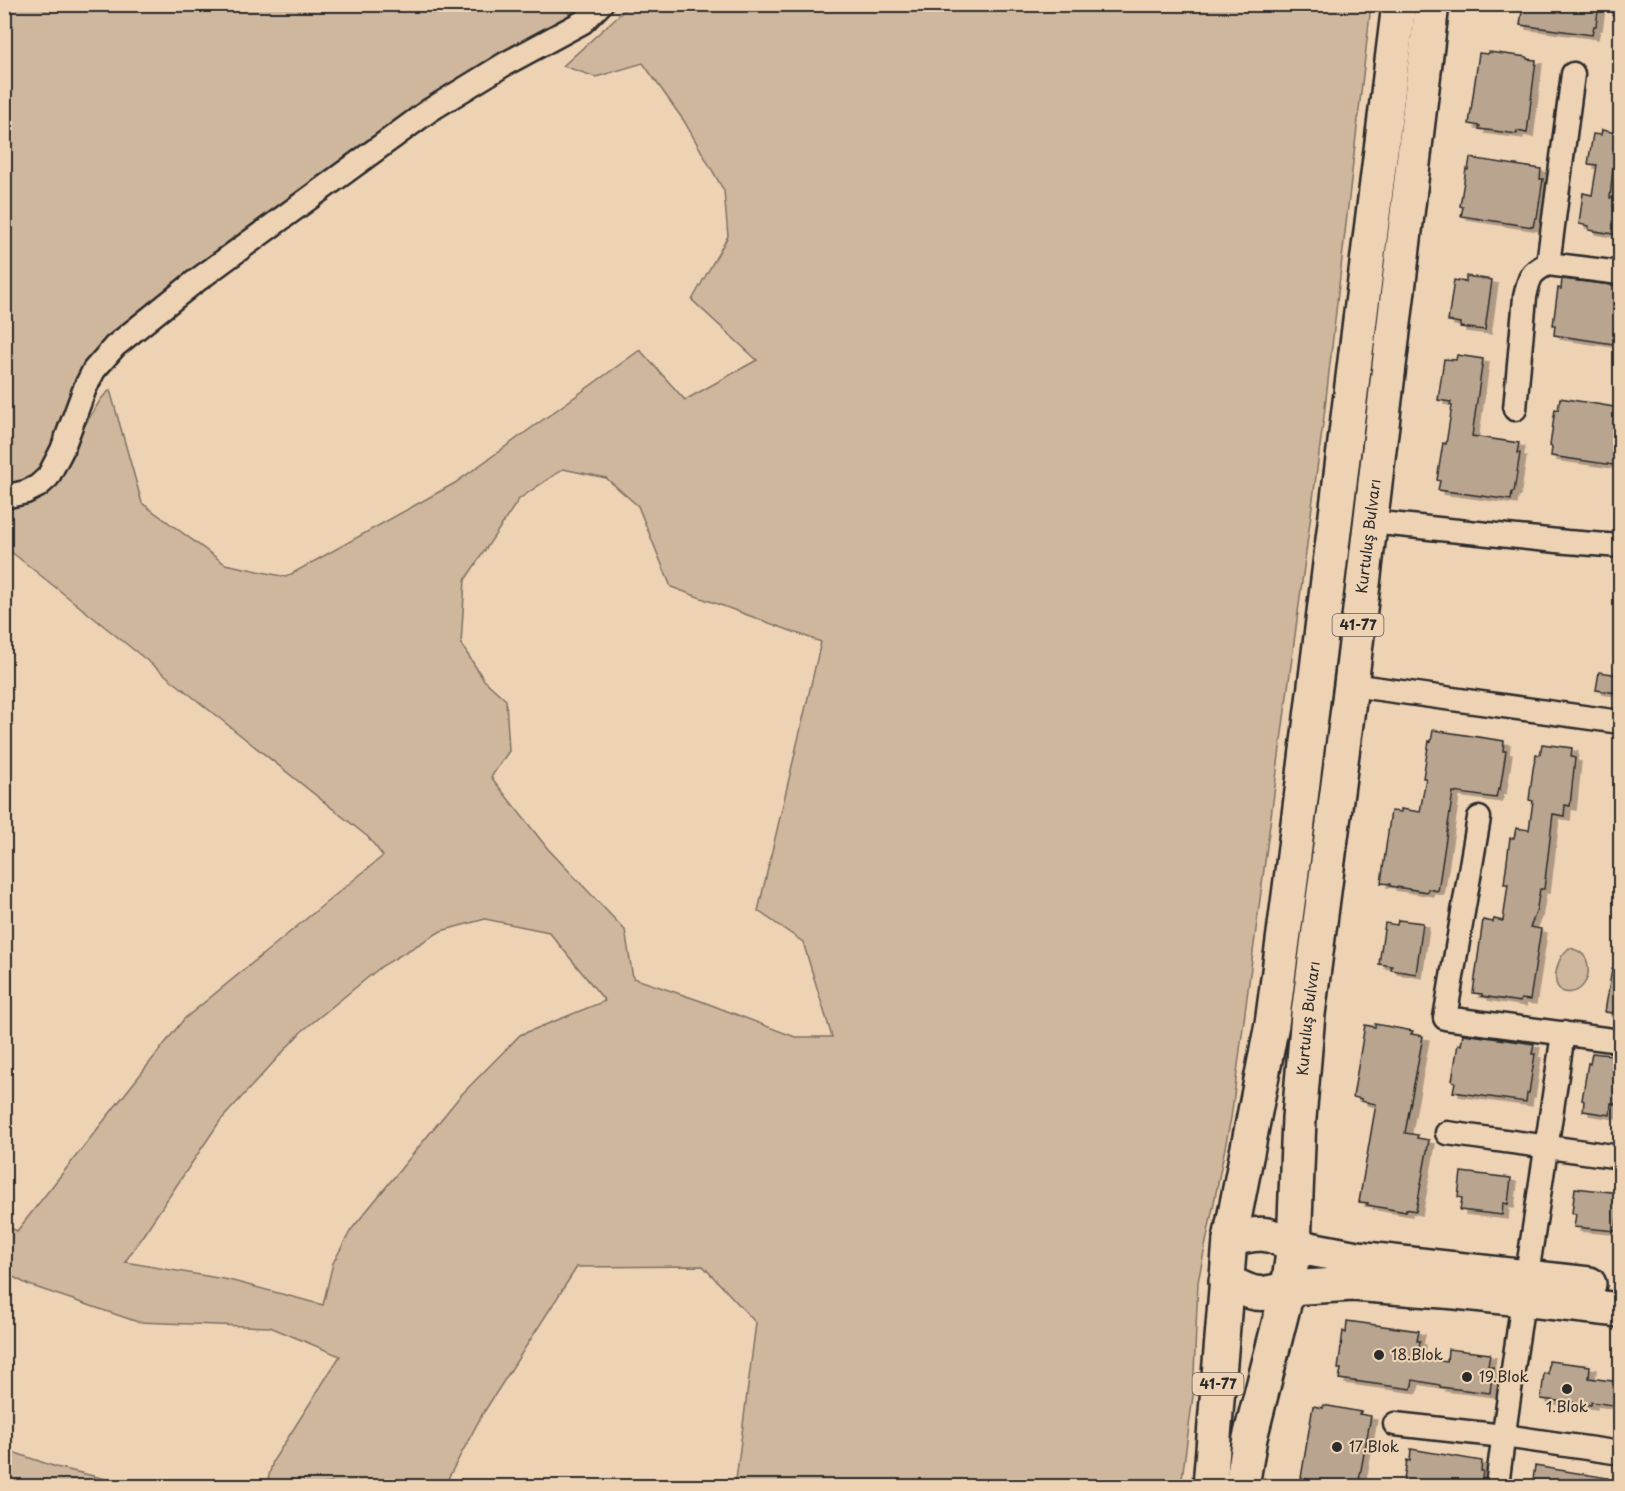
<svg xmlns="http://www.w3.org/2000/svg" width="1625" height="1491" viewBox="0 0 1625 1491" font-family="'Playpen Sans',sans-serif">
  <defs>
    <filter id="shadow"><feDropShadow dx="6" dy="4" stdDeviation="0" flood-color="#0004"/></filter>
  </defs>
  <rect width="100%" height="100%" fill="#eed2b4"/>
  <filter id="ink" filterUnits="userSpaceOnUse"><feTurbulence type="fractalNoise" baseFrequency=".0167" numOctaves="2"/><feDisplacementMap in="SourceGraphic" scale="12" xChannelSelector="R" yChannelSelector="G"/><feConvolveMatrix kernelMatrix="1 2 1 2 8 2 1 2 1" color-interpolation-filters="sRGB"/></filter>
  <g filter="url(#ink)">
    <g fill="#cfb79e" stroke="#7d7164" stroke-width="1.5" fill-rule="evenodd">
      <path d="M 5,5 L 565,5 L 571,19 L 492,60 L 378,133 L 181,277 L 97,350 L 76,377 L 64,413 L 44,464 L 30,480 L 5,488 Z"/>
      <path d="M 630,5 L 1371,5 L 1324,416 L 1231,1118 L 1198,1282 L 1193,1396 L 1181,1486 L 726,1486 L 736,1480 L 756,1323 L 703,1266 L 577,1267 L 482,1415 L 444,1486 L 341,1486 L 332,1483 L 314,1486 L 266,1486 L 273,1461 L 340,1356 L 270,1327 L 138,1322 L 29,1285 L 5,1273 L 4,1225 L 17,1231 L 184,1019 L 383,856 L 368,837 L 5,547 L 5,507 L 80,433 L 101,399 L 110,390 L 142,503 L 225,564 L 286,577 L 455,483 L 640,350 L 685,400 L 757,360 L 692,300 L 728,236 L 724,191 L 684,121 L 643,63 L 596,77 L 563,66 ZM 563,469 L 606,478 L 638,506 L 671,587 L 821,642 L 758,911 L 803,942 L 832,1037 L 795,1037 L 701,1001 L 633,978 L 625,930 L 548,849 L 491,777 L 509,751 L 506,700 L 484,680 L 461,644 L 465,580 L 519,499 ZM 485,919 L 549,932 L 605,1001 L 520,1035 L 461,1095 L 351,1230 L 333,1263 L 323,1305 L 229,1280 L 125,1262 L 220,1121 L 301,1032 L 382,966 L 441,931 Z"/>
      <path d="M 1569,948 C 1579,950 1587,955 1588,966 C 1592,998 1547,1004 1557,968 C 1559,959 1562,954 1569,948 Z"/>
      <path d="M 4,1449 L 56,1467 L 135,1486 L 5,1486 Z"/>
    </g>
    <g fill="#b8a48f" stroke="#2b2b2b" stroke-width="1.5" filter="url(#shadow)">
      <path d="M 1523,4 L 1599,4 L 1596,26 L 1594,26 L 1592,35 L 1520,25 Z"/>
      <path d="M 1489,52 L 1527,57 L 1527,59 L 1536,60 L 1527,133 L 1517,131 L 1517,134 L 1479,129 L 1480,126 L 1469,124 L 1479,53 L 1488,54 Z"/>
      <path d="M 1602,130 L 1617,133 L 1616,137 L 1620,138 L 1620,169 L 1613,168 L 1610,198 L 1620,199 L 1620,235 L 1589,230 L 1589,226 L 1579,224 L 1583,193 L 1592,195 L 1597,165 L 1588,164 L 1593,134 L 1601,135 Z"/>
      <path d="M 1470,158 L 1541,169 L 1540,179 L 1543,179 L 1537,218 L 1535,218 L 1533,227 L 1461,216 L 1463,207 L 1460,206 L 1466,169 L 1468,170 Z"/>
      <path d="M 1466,276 L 1492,280 L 1485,330 L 1460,327 L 1460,323 L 1448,321 L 1454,280 L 1466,282 Z"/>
      <path d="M 1562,279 L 1620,286 L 1620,345 L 1554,335 L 1555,325 L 1553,325 L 1558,288 L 1561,289 Z"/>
      <path d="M 1457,355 L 1483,359 L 1472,436 L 1519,443 L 1517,453 L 1520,453 L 1514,492 L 1512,492 L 1511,500 L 1438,490 L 1440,481 L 1437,480 L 1443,443 L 1446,444 L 1452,406 L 1450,405 L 1451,402 L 1438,400 L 1444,359 L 1456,360 Z"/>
      <path d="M 1560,398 L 1620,408 L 1620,466 L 1551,456 L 1552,447 L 1550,446 L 1555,409 L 1558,410 Z"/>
      <path d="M 1599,672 L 1619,675 L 1617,693 L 1596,690 Z"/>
      <path d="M 1433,730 L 1504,741 L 1503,751 L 1506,751 L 1500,790 L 1498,789 L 1496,798 L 1453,792 L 1438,891 L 1428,889 L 1428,892 L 1390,886 L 1390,884 L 1381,883 L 1391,811 L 1401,812 L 1401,809 L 1420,812 L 1426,778 L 1423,778 L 1429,741 L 1431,742 Z"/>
      <path d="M 1542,744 L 1572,748 L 1571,757 L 1575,758 L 1570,806 L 1565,805 L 1564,816 L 1553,814 L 1544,889 L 1540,889 L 1536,913 L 1530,927 L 1541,929 L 1530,1000 L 1521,999 L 1520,1002 L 1482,996 L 1482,994 L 1473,993 L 1483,920 L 1493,922 L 1494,919 L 1503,921 L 1508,884 L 1504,884 L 1510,838 L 1514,838 L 1516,828 L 1529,830 L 1533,801 L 1529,800 L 1533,769 L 1536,754 L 1540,755 Z"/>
      <path d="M 1398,920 L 1423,923 L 1416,974 L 1391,970 L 1392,966 L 1379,964 L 1385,923 L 1397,925 Z"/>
      <path d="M 1612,969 L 1620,970 L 1620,1014 L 1605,1012 Z"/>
      <path d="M 1375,1024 L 1413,1031 L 1411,1034 L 1423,1036 L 1405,1133 L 1418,1135 L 1417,1138 L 1429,1140 L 1416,1211 L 1406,1209 L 1406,1212 L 1367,1205 L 1368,1203 L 1359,1202 L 1376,1104 L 1361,1101 L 1362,1099 L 1353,1097 L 1365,1025 L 1375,1027 Z"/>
      <path d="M 1463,1034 L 1534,1044 L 1532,1054 L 1535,1054 L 1529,1093 L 1527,1093 L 1526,1102 L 1453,1092 L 1455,1082 L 1452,1081 L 1458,1044 L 1461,1045 Z"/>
      <path d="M 1592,1053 L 1618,1056 L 1617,1065 L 1620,1066 L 1620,1105 L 1611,1103 L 1610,1115 L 1583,1111 L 1584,1101 L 1582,1100 L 1588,1063 L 1590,1064 Z"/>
      <path d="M 1461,1172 L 1511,1178 L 1508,1204 L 1503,1203 L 1502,1215 L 1460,1210 L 1462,1198 L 1458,1197 Z"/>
      <path d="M 1575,1188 L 1620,1193 L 1620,1219 L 1617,1219 L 1616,1231 L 1574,1227 L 1576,1214 L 1572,1213 Z"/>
      <path d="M 1347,1321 L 1419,1331 L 1417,1341 L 1420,1341 L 1418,1358 L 1447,1362 L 1448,1349 L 1490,1354 L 1488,1366 L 1493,1367 L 1490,1393 L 1440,1387 L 1440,1385 L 1413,1380 L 1411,1389 L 1339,1379 L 1341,1369 L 1338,1369 L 1343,1331 L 1346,1333 Z"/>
      <path d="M 1549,1361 L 1590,1366 L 1589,1378 L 1620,1382 L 1620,1406 L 1591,1402 L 1591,1405 L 1541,1399 L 1544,1373 L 1548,1374 Z"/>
      <path d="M 1323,1405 L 1361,1412 L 1359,1414 L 1371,1416 L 1358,1486 L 1337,1486 L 1309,1482 L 1310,1480 L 1301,1478 L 1313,1406 L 1323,1408 Z"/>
      <path d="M 1411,1449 L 1482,1461 L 1481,1471 L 1483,1471 L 1481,1486 L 1403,1486 L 1407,1460 L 1410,1461 Z"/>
      <path d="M 1535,1466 L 1608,1478 L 1607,1486 L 1532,1486 Z"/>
    </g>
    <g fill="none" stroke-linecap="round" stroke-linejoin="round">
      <g stroke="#2b2b2b" stroke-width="27">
        <g id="street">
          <path d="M 1573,74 L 1548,264 L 1620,273"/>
          <path d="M 1515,409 L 1525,297 C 1529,278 1530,272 1548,264"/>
          <path d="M 4,497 L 26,492 L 38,486 L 48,477 L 62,450 L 85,388 L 94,370 L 115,346 L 192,284 L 430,110 L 505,64 L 583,22 L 601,4"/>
          <path d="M 1370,522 L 1567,542 L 1620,546"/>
          <path d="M 1351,685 L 1620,722"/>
          <path d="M 1479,818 L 1445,1018 L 1620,1041"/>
          <path d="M 1447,1133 L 1620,1157"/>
          <path d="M 1395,1424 L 1504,1436 L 1614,1452"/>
          <path d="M 1497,1486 C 1516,1335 1542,1184 1563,1033"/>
        </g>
      </g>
      <g stroke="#2b2b2b" stroke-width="38">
        <g id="secondary">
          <path d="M 1294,1246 L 1357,1258 L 1589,1284"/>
          <path d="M 1288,1288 L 1353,1284 L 1456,1292 L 1620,1310"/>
        </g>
      </g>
      <g stroke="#2b2b2b" stroke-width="38">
        <g id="highway">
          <path d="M 1230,1240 C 1260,1231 1268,1232 1294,1246"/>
          <path d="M 1226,1281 C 1254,1295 1258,1297 1288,1288"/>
          <path d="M 1210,1486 L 1230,1240 L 1272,1024 L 1290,888 L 1399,4"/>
          <path id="s1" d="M 1242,1486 L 1250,1438 L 1288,1288 L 1294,1246 L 1299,1118 L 1308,1014 L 1351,685 L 1432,4"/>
        </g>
      </g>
      <use href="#street" stroke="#eed2b4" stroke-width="22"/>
      <use href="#secondary" stroke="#eed2b4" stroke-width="33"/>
      <use href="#highway" stroke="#eed2b4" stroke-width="33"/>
    </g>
  </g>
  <g fill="#2b2b2b" stroke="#eed2b4" stroke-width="2">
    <circle cx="1379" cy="1355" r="6"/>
    <circle cx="1467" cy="1377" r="6"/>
    <circle cx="1567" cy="1389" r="6"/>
    <circle cx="1337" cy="1447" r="6"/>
  </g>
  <g text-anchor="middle" stroke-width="4.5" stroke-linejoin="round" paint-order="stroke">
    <g fill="#eed2b4" stroke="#665d54" stroke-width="1.5">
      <rect x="1332.5" y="614" width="51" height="22" rx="4.5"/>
      <rect x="1192.5" y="1373" width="51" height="22" rx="4.5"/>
    </g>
    <g font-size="14" font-weight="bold" fill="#2b2b2b">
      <text x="1358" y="630">41-77</text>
      <text x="1218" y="1389">41-77</text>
    </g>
    <g font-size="15" fill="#2b2b2b" stroke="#eed2b4">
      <text dy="5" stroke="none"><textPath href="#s1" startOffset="960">Kurtuluş Bulvarı</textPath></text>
      <text dy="5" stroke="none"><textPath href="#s1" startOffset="474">Kurtuluş Bulvarı</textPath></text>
    </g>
    <g font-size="15" fill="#2b2b2b" stroke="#eed2b4" text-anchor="start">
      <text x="1391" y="1360">18.Blok</text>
      <text x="1479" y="1382">19.Blok</text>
      <text x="1567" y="1412" text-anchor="middle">1.Blok</text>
      <text x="1349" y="1452">17.Blok</text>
    </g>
  </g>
  <rect width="1625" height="1491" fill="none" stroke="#eed2b4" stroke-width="24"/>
  <rect x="12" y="12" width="1601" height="1467" fill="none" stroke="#2b2b2b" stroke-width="2" filter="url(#ink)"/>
</svg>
